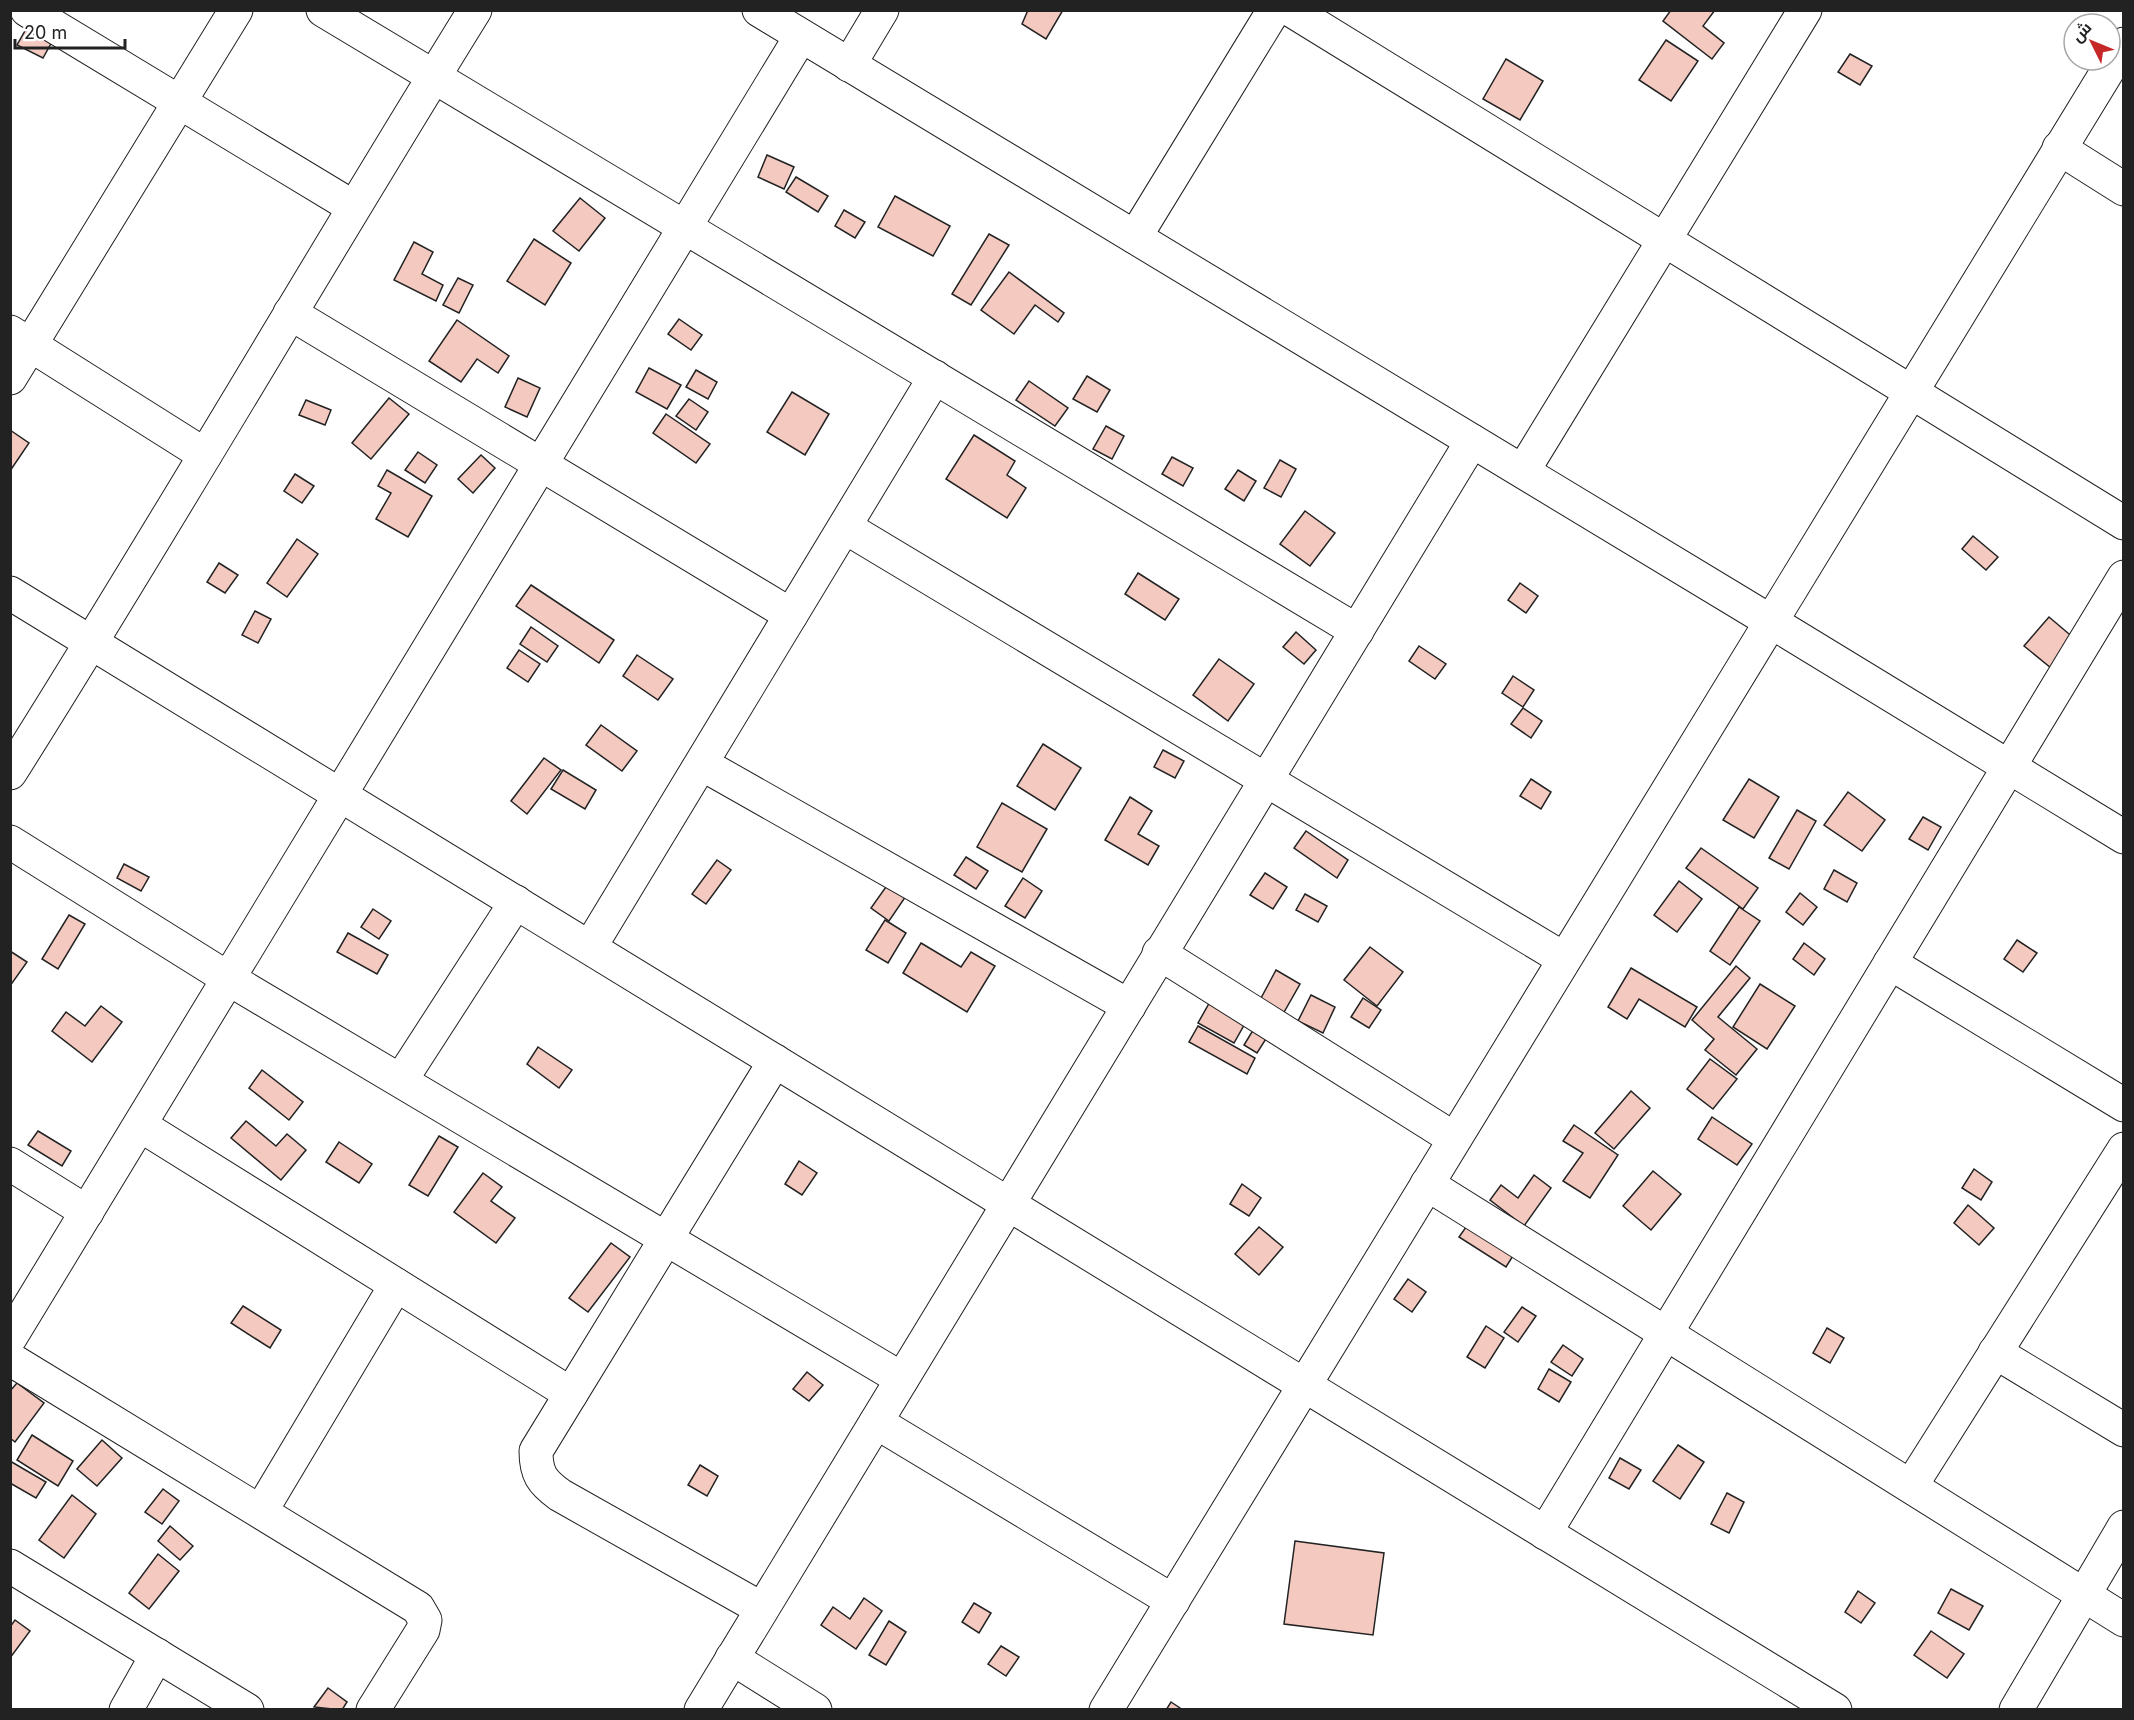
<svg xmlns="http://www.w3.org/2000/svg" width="2134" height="1720" viewBox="0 0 2134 1720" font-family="Inter,Cairo,sans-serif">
  <rect width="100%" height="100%" fill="#fff"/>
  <g fill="#f3c9c0" stroke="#222" stroke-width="1.5">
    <path d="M 1028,10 L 1063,10 L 1046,39 L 1022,24 Z"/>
    <path d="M 1671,10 L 1715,10 L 1703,26 L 1724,43 L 1712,59 L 1663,21 Z"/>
    <path d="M 34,15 L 59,29 L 43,58 L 17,45 Z"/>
    <path d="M 1666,40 L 1698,61 L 1671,101 L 1639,80 Z"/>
    <path d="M 1850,54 L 1872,66 L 1860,85 L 1838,72 Z"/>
    <path d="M 1506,59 L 1543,81 L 1520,120 L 1483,99 Z"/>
    <path d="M 767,155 L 794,167 L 784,189 L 758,177 Z"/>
    <path d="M 796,177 L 828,196 L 818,212 L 786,192 Z"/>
    <path d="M 895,196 L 950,226 L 933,256 L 878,227 Z"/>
    <path d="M 580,198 L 605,218 L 579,251 L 553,231 Z"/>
    <path d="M 844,210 L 865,222 L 855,238 L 835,226 Z"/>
    <path d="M 989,234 L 1009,245 L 971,305 L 952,294 Z"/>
    <path d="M 534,239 L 571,263 L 545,305 L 507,281 Z"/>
    <path d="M 414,242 L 433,252 L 422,274 L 443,285 L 436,301 L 394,280 Z"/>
    <path d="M 1009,272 L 1064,313 L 1058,322 L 1035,305 L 1014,334 L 981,310 Z"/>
    <path d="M 458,278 L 473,285 L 459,313 L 443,305 Z"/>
    <path d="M 679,319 L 702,335 L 691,350 L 668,334 Z"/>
    <path d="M 457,320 L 509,356 L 498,373 L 477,359 L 461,382 L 429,361 Z"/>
    <path d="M 649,368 L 681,385 L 667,409 L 636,392 Z"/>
    <path d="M 696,370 L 717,382 L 708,399 L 686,387 Z"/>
    <path d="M 1087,376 L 1110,390 L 1097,412 L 1073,399 Z"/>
    <path d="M 518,378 L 540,388 L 527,417 L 505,407 Z"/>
    <path d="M 1029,381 L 1068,408 L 1055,426 L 1016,400 Z"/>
    <path d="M 792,392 L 829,414 L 805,455 L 767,432 Z"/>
    <path d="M 389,398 L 409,414 L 371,459 L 352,443 Z"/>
    <path d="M 689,399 L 708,412 L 696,430 L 676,416 Z"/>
    <path d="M 306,400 L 331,410 L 325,425 L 299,415 Z"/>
    <path d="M 666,414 L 710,444 L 696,463 L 653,433 Z"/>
    <path d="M 1106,426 L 1124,436 L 1112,459 L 1093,449 Z"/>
    <path d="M 10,430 L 29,443 L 10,471 Z"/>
    <path d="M 974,435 L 1015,461 L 1007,475 L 1026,488 L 1007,518 L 946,479 Z"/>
    <path d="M 418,452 L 437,465 L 425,483 L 405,470 Z"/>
    <path d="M 481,455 L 495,468 L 473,493 L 458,479 Z"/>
    <path d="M 1172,457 L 1193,468 L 1183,486 L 1162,474 Z"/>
    <path d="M 1280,460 L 1296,469 L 1281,497 L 1264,488 Z"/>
    <path d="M 387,470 L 432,496 L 408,537 L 376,519 L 391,493 L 378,486 Z"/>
    <path d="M 1238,470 L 1256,481 L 1244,501 L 1225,489 Z"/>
    <path d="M 295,474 L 314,486 L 302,503 L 284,491 Z"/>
    <path d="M 1305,511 L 1335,533 L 1310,566 L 1280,544 Z"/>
    <path d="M 1973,536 L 1998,557 L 1986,570 L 1962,549 Z"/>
    <path d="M 297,539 L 318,554 L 287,597 L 267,583 Z"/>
    <path d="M 219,563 L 238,575 L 225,593 L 207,582 Z"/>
    <path d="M 1138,573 L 1179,599 L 1165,620 L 1125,594 Z"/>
    <path d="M 1520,583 L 1538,596 L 1526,613 L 1508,600 Z"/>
    <path d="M 531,585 L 614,640 L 599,663 L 516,606 Z"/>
    <path d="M 255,611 L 271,619 L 258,643 L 242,635 Z"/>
    <path d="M 2049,617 L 2075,639 L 2051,668 L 2024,646 Z"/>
    <path d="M 531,627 L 558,646 L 547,662 L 520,644 Z"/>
    <path d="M 1296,632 L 1316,650 L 1304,664 L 1283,647 Z"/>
    <path d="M 1419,646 L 1446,664 L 1435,679 L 1409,661 Z"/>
    <path d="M 519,650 L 540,664 L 528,682 L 507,668 Z"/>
    <path d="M 637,655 L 673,679 L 658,700 L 623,676 Z"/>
    <path d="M 1219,659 L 1254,684 L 1228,721 L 1193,695 Z"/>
    <path d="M 1513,676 L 1534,690 L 1523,707 L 1502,693 Z"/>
    <path d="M 1523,708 L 1542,721 L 1531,738 L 1511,724 Z"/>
    <path d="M 601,725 L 637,751 L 622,771 L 586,745 Z"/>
    <path d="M 1043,744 L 1081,768 L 1055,810 L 1017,786 Z"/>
    <path d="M 1163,750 L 1184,761 L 1175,778 L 1154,767 Z"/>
    <path d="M 544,758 L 561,770 L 527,814 L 511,801 Z"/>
    <path d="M 563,770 L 596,790 L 585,809 L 551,789 Z"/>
    <path d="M 1531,779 L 1551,792 L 1541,809 L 1520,796 Z"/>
    <path d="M 1749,779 L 1779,797 L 1754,838 L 1723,820 Z"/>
    <path d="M 1848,792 L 1885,820 L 1862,851 L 1824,825 Z"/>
    <path d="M 1130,797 L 1152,811 L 1138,834 L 1159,846 L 1148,865 L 1105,840 Z"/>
    <path d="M 1002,803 L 1047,829 L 1022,872 L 977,847 Z"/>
    <path d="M 1797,810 L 1816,821 L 1789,869 L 1769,858 Z"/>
    <path d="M 1923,817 L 1941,827 L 1928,850 L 1909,839 Z"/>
    <path d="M 1306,831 L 1348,860 L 1337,878 L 1294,848 Z"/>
    <path d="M 1701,848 L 1758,888 L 1743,909 L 1686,868 Z"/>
    <path d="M 966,857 L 988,871 L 976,889 L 954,875 Z"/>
    <path d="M 717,860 L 731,870 L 706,904 L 692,894 Z"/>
    <path d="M 124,864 L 149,877 L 141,891 L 117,878 Z"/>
    <path d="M 1834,870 L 1857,883 L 1847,902 L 1824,889 Z"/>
    <path d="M 1265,873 L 1287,887 L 1273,909 L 1250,895 Z"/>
    <path d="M 1023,878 L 1042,891 L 1025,918 L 1005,906 Z"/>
    <path d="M 1679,881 L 1702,899 L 1677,932 L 1654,915 Z"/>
    <path d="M 888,884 L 906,896 L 889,921 L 871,908 Z"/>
    <path d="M 1800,893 L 1817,907 L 1803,925 L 1786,912 Z"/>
    <path d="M 1305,894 L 1327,906 L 1318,922 L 1296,910 Z"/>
    <path d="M 1739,907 L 1760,921 L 1730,965 L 1710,951 Z"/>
    <path d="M 373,909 L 391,921 L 379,939 L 361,927 Z"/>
    <path d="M 69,915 L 85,924 L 58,969 L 42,959 Z"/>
    <path d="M 885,920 L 906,933 L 888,963 L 866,950 Z"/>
    <path d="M 348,933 L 388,955 L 377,974 L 337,952 Z"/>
    <path d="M 2017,940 L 2037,953 L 2023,972 L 2004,959 Z"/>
    <path d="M 921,943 L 961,967 L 971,952 L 995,966 L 967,1012 L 903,973 Z"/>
    <path d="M 1804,943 L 1825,959 L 1814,975 L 1793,959 Z"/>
    <path d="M 1370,947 L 1403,972 L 1377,1006 L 1344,980 Z"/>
    <path d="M 10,951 L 27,962 L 10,986 Z"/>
    <path d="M 1736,966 L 1750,978 L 1718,1017 L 1757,1049 L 1736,1075 L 1705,1050 L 1714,1039 L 1692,1020 Z"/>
    <path d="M 1631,968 L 1697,1007 L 1685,1027 L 1639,999 L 1627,1019 L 1608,1007 Z"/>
    <path d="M 1276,970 L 1300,984 L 1283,1014 L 1260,1000 Z"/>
    <path d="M 1220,984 L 1256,1004 L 1234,1043 L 1198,1023 Z"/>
    <path d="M 1760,984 L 1795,1006 L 1767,1049 L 1733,1027 Z"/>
    <path d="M 1311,995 L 1335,1007 L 1323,1033 L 1298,1021 Z"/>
    <path d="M 1363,998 L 1381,1010 L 1369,1028 L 1351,1017 Z"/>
    <path d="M 101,1006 L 122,1022 L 92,1062 L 52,1031 L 66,1012 L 85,1026 Z"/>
    <path d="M 1258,1022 L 1271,1031 L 1257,1053 L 1244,1045 Z"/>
    <path d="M 1198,1026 L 1255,1058 L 1247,1074 L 1189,1042 Z"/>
    <path d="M 538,1047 L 572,1070 L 559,1088 L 527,1064 Z"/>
    <path d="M 1710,1059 L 1737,1079 L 1713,1109 L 1687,1089 Z"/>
    <path d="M 262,1070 L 303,1102 L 289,1120 L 249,1088 Z"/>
    <path d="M 1631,1091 L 1650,1108 L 1614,1149 L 1595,1133 Z"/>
    <path d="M 1712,1117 L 1752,1144 L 1737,1165 L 1698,1139 Z"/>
    <path d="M 246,1121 L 276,1146 L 287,1134 L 306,1150 L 281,1180 L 231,1138 Z"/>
    <path d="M 1574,1125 L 1618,1155 L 1590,1198 L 1563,1181 L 1583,1153 L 1563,1141 Z"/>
    <path d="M 38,1131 L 71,1151 L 62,1166 L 28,1145 Z"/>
    <path d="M 439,1136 L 458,1147 L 428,1196 L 409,1185 Z"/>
    <path d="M 339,1142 L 372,1164 L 359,1183 L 326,1162 Z"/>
    <path d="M 799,1161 L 817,1173 L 802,1195 L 785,1184 Z"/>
    <path d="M 1974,1169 L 1992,1182 L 1981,1200 L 1962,1188 Z"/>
    <path d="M 1653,1171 L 1681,1194 L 1651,1230 L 1623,1206 Z"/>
    <path d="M 483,1173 L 502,1187 L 491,1201 L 515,1218 L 496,1243 L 454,1212 Z"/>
    <path d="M 1534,1175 L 1551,1188 L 1524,1226 L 1490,1200 L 1501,1185 L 1518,1198 Z"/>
    <path d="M 1242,1184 L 1261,1198 L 1249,1216 L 1230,1204 Z"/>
    <path d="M 1968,1205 L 1994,1228 L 1979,1245 L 1954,1223 Z"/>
    <path d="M 1481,1206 L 1526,1235 L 1506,1267 L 1459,1237 Z"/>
    <path d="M 1259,1227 L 1283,1247 L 1259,1275 L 1235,1254 Z"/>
    <path d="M 611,1243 L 630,1257 L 588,1312 L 569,1298 Z"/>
    <path d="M 1408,1279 L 1426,1292 L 1412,1312 L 1394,1299 Z"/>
    <path d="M 243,1306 L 281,1330 L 270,1348 L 231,1323 Z"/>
    <path d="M 1522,1307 L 1536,1316 L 1518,1342 L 1504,1332 Z"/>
    <path d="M 1486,1326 L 1504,1338 L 1485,1368 L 1467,1357 Z"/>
    <path d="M 1827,1328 L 1844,1338 L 1830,1363 L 1813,1353 Z"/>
    <path d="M 1563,1345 L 1583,1359 L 1572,1376 L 1551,1362 Z"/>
    <path d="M 1549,1369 L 1571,1382 L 1559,1402 L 1538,1389 Z"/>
    <path d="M 807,1372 L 823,1385 L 809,1401 L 793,1389 Z"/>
    <path d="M 17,1383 L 44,1403 L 15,1442 L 10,1438 L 10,1391 Z"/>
    <path d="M 32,1435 L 73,1461 L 58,1486 L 17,1460 Z"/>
    <path d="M 102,1440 L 122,1458 L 97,1486 L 77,1469 Z"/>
    <path d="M 1678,1445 L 1704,1462 L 1680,1499 L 1653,1481 Z"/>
    <path d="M 1620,1458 L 1641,1470 L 1629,1489 L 1609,1478 Z"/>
    <path d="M 10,1461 L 46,1482 L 36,1498 L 10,1483 Z"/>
    <path d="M 700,1465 L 718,1476 L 707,1496 L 688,1485 Z"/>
    <path d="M 163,1489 L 179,1501 L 162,1524 L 145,1512 Z"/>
    <path d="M 1727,1493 L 1744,1502 L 1729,1533 L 1711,1524 Z"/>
    <path d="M 72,1495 L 96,1514 L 64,1558 L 39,1540 Z"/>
    <path d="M 170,1526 L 193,1546 L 180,1560 L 158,1541 Z"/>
    <path d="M 1295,1541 L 1384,1553 L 1373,1635 L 1284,1624 Z"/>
    <path d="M 158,1554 L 179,1571 L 149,1609 L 129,1593 Z"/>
    <path d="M 1951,1589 L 1983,1606 L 1969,1630 L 1938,1613 Z"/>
    <path d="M 1858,1591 L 1875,1603 L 1861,1623 L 1845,1612 Z"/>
    <path d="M 864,1598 L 882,1611 L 856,1649 L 821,1625 L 833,1607 L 850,1619 Z"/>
    <path d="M 974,1603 L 991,1613 L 979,1633 L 962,1622 Z"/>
    <path d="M 15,1620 L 30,1631 L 10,1658 L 10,1627 Z"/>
    <path d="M 889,1621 L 906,1632 L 886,1665 L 869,1655 Z"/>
    <path d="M 1931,1631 L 1964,1654 L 1947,1678 L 1914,1655 Z"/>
    <path d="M 1001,1646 L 1019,1657 L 1006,1676 L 988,1664 Z"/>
    <path d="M 328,1688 L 347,1702 L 342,1710 L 314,1707 Z"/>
    <path d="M 1171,1702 L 1183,1710 L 1166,1710 Z"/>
  </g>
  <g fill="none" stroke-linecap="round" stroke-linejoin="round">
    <g stroke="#222" stroke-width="35">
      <g id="minor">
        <path d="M 27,10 L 353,207"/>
        <path d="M 323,10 L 1357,631"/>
        <path d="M 759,10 L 1770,621 L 2124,837"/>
        <path d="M 1291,10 L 2124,523"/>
        <path d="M 849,65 L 882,10"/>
        <path d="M 2059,148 L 2124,189"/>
        <path d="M 1135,237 L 1274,10"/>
        <path d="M 290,313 L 791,615"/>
        <path d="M 10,332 L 205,455"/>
        <path d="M 10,378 L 236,10"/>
        <path d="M 1523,471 L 1805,10"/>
        <path d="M 845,527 L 1564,959"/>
        <path d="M 10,593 L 1835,1710"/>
        <path d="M 702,764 L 1129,1006"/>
        <path d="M 10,773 C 169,521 318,263 475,10"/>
        <path d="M 10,842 L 229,979 L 902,1379"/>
        <path d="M 590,947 L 935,377"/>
        <path d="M 1159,953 L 1453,1138"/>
        <path d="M 1890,963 L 2124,1105"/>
        <path d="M 401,1080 L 516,902"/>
        <path d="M 140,1125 L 571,1394"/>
        <path d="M 10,1164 L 87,1212"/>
        <path d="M 1427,1184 L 2124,1620"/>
        <path d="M 10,1338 L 801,36"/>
        <path d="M 1995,1352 L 2124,1430"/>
        <path d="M 10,1359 L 418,1608 L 425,1620 L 423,1630 L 373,1710"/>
        <path d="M 876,1422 L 1173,1601"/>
        <path d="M 1911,1486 L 2124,1149"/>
        <path d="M 261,1511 L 396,1285"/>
        <path d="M 1545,1533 L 2124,577"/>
        <path d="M 10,1566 L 247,1710"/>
        <path d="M 762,1609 L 560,1495 C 542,1482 536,1474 536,1451 L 775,1061"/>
        <path d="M 732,1658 L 815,1710"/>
        <path d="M 126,1710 L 157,1655"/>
        <path d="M 701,1710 L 1472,441"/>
        <path d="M 1106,1710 L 2124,44"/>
        <path d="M 2016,1710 L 2124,1527"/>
      </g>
    </g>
    <use href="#minor" stroke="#fff" stroke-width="33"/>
  </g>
  <rect width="2134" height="1720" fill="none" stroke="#222222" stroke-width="24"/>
  <g transform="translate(2092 42) rotate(313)"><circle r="28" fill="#ffffff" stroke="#a7a7a7" stroke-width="1.5"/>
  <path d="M0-4.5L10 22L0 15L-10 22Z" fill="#c62828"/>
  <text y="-9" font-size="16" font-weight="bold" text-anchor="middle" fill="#222222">ش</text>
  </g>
  <path d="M15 39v9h110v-9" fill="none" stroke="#222222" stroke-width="3"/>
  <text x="24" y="39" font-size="18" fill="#222222" stroke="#ffffff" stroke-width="4.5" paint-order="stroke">20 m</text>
</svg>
